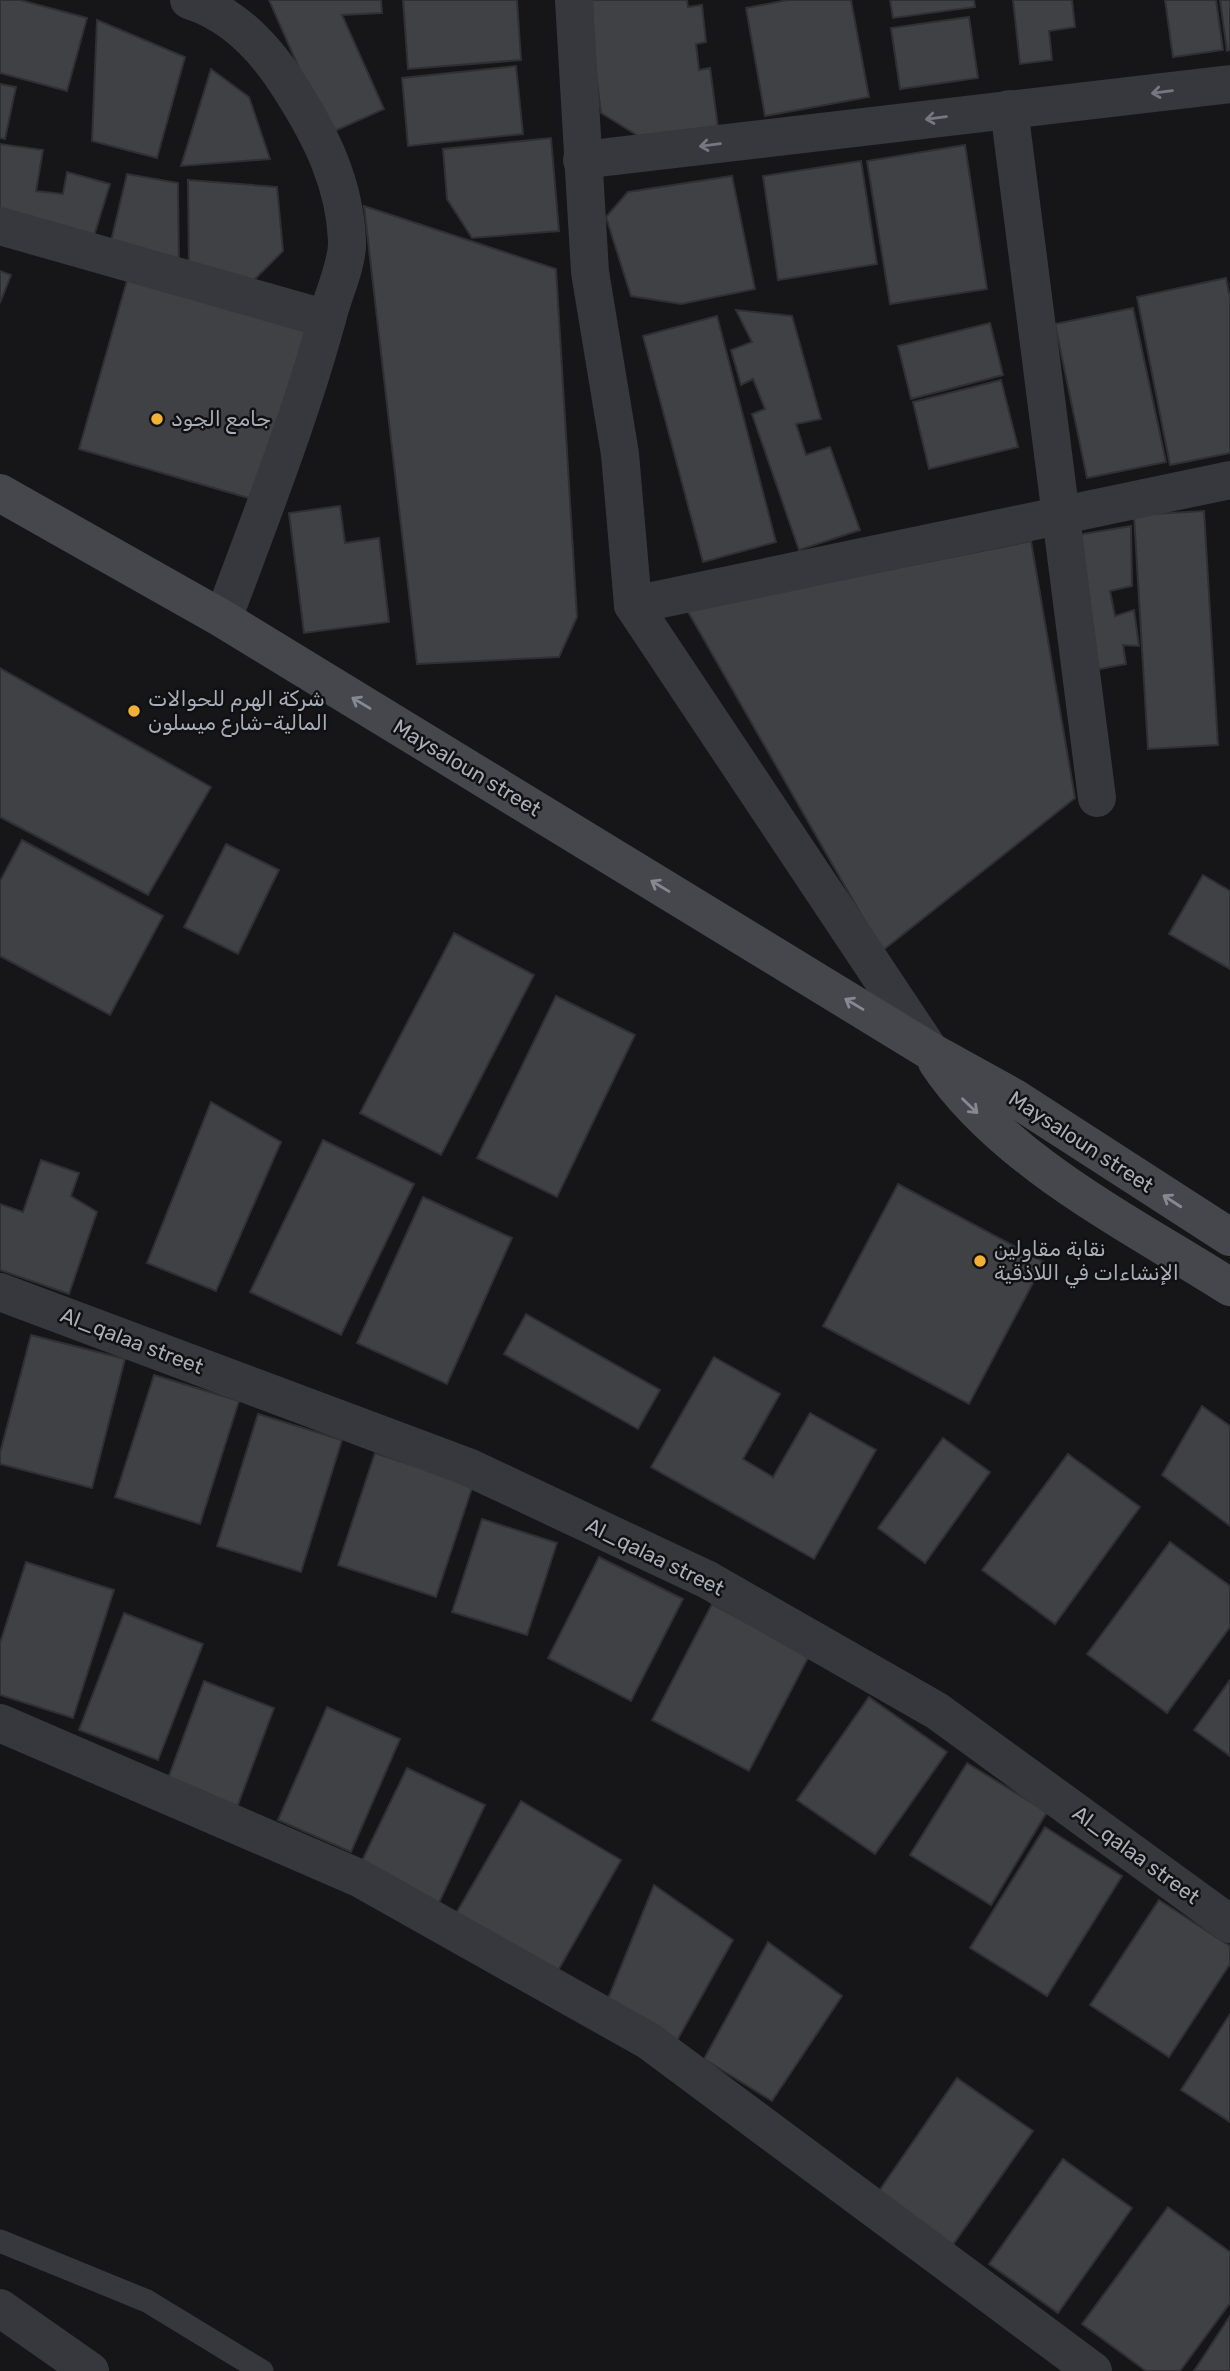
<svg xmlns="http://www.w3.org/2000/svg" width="1230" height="2371" viewBox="0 0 1230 2371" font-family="Rubik,'Noto Sans Arabic',sans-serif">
  <rect width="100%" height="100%" fill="#161618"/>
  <g fill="#404145" stroke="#303034" stroke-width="2">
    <path d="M 0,0 L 20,0 L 87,18 L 67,91 L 0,73 Z"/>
    <path d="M 269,0 L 381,0 L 382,13 L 342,15 L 384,109 L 328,134 Z"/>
    <path d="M 403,0 L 517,0 L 521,60 L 408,69 Z"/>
    <path d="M 587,0 L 687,0 L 688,7 L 702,5 L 706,42 L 696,44 L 699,70 L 710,68 L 718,127 L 640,137 L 601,113 Z"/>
    <path d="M 788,0 L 851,0 L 869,97 L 765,116 L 746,8 Z"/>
    <path d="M 890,0 L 974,0 L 975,7 L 893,18 Z"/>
    <path d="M 1013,0 L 1072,0 L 1075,27 L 1049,31 L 1052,60 L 1020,64 Z"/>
    <path d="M 1165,0 L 1216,0 L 1223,50 L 1173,57 Z"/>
    <path d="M 1220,0 L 1230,0 L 1230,50 L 1227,51 Z"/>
    <path d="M 969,17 L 978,78 L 900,89 L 891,28 Z"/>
    <path d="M 97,20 L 185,57 L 157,158 L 92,141 Z"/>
    <path d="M 516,66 L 523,134 L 408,146 L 402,78 Z"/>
    <path d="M 211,69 L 249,97 L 270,159 L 181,166 Z"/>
    <path d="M 0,84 L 16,87 L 5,139 L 0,138 Z"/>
    <path d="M 551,138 L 559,231 L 472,238 L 447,199 L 443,149 Z"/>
    <path d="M 0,144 L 43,150 L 36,191 L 63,194 L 67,172 L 110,184 L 90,249 L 0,225 Z"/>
    <path d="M 965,145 L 987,289 L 890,304 L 867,161 Z"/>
    <path d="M 861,161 L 877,264 L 778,280 L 763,176 Z"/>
    <path d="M 127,174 L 178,183 L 179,268 L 108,254 Z"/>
    <path d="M 732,176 L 755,289 L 681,304 L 631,296 L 606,217 L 628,192 Z"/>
    <path d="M 188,180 L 277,187 L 283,251 L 250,284 L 189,274 Z"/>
    <path d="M 364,206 L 556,269 L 577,617 L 559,657 L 417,664 Z"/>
    <path d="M 130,270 L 311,321 L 259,501 L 79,449 Z"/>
    <path d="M 0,271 L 11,275 L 0,303 Z"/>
    <path d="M 1226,278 L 1230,298 L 1230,453 L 1170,465 L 1137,297 Z"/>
    <path d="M 1133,308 L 1166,462 L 1087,478 L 1055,324 Z"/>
    <path d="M 736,310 L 792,316 L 821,419 L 796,424 L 806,455 L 830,447 L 860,530 L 799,550 L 752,414 L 765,409 L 753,379 L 741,385 L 731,350 L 752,342 Z"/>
    <path d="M 717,316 L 776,542 L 703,562 L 643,336 Z"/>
    <path d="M 990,323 L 1003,375 L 911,399 L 898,346 Z"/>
    <path d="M 1001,380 L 1018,447 L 929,469 L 913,402 Z"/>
    <path d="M 340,506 L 345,543 L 379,538 L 389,622 L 304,633 L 289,513 Z"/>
    <path d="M 1204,511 L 1218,745 L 1148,749 L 1134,515 Z"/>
    <path d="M 1131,526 L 1132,586 L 1110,591 L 1115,616 L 1134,610 L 1139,646 L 1123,645 L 1126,664 L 1084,672 L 1065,537 Z"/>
    <path d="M 1031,541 L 1075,798 L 882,951 L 687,610 Z"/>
    <path d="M 0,668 L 211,787 L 148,895 L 0,817 Z"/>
    <path d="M 22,840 L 163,916 L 110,1015 L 0,956 L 0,881 Z"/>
    <path d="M 226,844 L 279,870 L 238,954 L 184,927 Z"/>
    <path d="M 1203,875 L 1230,891 L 1230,969 L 1169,934 Z"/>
    <path d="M 454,933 L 534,975 L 441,1155 L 360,1113 Z"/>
    <path d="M 556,996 L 635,1035 L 557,1197 L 477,1158 Z"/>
    <path d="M 211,1102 L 281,1142 L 216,1291 L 147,1263 Z"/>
    <path d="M 323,1140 L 414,1184 L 341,1335 L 250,1292 Z"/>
    <path d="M 41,1160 L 79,1173 L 71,1196 L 97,1212 L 69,1294 L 0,1270 L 0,1204 L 23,1212 Z"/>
    <path d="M 898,1184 L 1044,1262 L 969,1404 L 823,1326 Z"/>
    <path d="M 423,1197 L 512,1238 L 447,1384 L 357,1343 Z"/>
    <path d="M 526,1314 L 660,1390 L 638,1429 L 504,1354 Z"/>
    <path d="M 31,1335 L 125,1359 L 92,1488 L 0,1464 L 0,1453 Z"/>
    <path d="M 714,1357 L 780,1394 L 743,1459 L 773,1477 L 810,1413 L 876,1450 L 814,1559 L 651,1467 Z"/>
    <path d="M 154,1375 L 239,1401 L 200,1524 L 115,1497 Z"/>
    <path d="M 1202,1406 L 1230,1426 L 1230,1526 L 1162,1475 Z"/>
    <path d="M 258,1414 L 342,1440 L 301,1572 L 217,1546 Z"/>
    <path d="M 943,1438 L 990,1472 L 925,1563 L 878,1528 Z"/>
    <path d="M 375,1453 L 473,1485 L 436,1597 L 338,1565 Z"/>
    <path d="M 1068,1454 L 1140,1507 L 1055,1624 L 982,1570 Z"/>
    <path d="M 482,1519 L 557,1543 L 527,1635 L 452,1612 Z"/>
    <path d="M 1170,1542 L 1230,1586 L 1230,1627 L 1167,1713 L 1087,1654 Z"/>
    <path d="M 599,1557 L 683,1599 L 631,1701 L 548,1658 Z"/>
    <path d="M 26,1562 L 114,1590 L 73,1718 L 0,1695 L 0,1643 Z"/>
    <path d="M 712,1604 L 809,1656 L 749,1771 L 652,1720 Z"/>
    <path d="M 124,1613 L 203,1644 L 158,1760 L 79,1730 Z"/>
    <path d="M 1230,1680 L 1230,1756 L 1194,1730 Z"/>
    <path d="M 204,1681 L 274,1708 L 236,1810 L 166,1784 Z"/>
    <path d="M 869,1697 L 947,1752 L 875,1854 L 797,1800 Z"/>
    <path d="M 327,1707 L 400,1739 L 351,1852 L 278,1820 Z"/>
    <path d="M 967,1763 L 1047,1812 L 991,1905 L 910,1855 Z"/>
    <path d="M 407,1768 L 485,1805 L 437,1907 L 358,1869 Z"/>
    <path d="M 521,1801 L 621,1860 L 555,1976 L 454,1917 Z"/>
    <path d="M 1045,1827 L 1122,1876 L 1047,1996 L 970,1948 Z"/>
    <path d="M 654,1885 L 733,1940 L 675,2044 L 607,2001 Z"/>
    <path d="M 1159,1900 L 1230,1946 L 1230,1964 L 1169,2057 L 1090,2005 Z"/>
    <path d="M 768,1942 L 842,1996 L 772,2101 L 704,2059 Z"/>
    <path d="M 1230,2014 L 1230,2122 L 1181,2090 Z"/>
    <path d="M 957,2078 L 1033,2131 L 952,2246 L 877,2194 Z"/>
    <path d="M 1063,2159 L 1132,2208 L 1058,2313 L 989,2264 Z"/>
    <path d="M 1168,2207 L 1230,2252 L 1230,2303 L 1180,2371 L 1146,2371 L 1082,2324 Z"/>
    <path d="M 1230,2316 L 1230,2371 L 1194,2371 Z"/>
  </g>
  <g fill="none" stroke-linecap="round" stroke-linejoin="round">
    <path stroke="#37383d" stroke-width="23" d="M 0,2241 L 147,2301 L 262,2371"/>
    <g stroke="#37383d" stroke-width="38">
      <path d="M 189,0 C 234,14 267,50 291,89 C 321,136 345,184 347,241 C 348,261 336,288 330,308 C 302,414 261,516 223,619"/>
      <path d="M 1009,109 L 1097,798"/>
      <path d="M 0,226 L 327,319"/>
      <path d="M 633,605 L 1230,480"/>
      <path d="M 0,1292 L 468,1467 L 708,1580 L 937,1711 L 1230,1924"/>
      <path d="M 0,1723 L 359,1878 L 649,2041 L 1093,2371"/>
      <path d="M 0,2308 L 90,2371"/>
    </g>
    <g stroke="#37383d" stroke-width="38">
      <path d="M 574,0 L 590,272 L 620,454 L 633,605 L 930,1051"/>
      <path d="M 582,160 L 1230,84"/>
    </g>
    <g stroke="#45474d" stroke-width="38">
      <path d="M 0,493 L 223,619 L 930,1051 L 1013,1097 L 1230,1237"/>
      <path d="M 937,1062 C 1002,1160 1131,1224 1230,1287"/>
    </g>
  </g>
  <defs><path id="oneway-shaft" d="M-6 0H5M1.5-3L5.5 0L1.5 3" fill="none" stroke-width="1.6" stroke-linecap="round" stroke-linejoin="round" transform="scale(1.75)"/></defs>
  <g stroke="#757881">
    <use href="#oneway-shaft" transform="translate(1162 92) rotate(173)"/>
    <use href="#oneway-shaft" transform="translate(936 118) rotate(173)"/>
    <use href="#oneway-shaft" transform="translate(710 145) rotate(173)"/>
  </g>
  <g stroke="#858993">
    <use href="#oneway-shaft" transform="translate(361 703) rotate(-149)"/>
    <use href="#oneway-shaft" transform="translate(660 886) rotate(-149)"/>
    <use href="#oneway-shaft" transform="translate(854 1004) rotate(-149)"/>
    <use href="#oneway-shaft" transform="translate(970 1106) rotate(44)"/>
    <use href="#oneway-shaft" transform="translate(1172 1201) rotate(-147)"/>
  </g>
  <g fill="#f2b134" stroke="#111113" stroke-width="2.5">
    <circle cx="157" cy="419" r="7"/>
    <circle cx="134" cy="711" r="7"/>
    <circle cx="980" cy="1261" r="7"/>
  </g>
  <g text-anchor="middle" stroke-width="5" stroke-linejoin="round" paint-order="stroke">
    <g font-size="21" fill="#a8adb8" stroke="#111113" text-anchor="start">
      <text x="171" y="426">جامع الجود</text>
      <text x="148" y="706">شركة الهرم للحوالات<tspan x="148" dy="24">المالية-شارع ميسلون</tspan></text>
      <text x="994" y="1256">نقابة مقاولين<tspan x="994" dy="24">الإنشاءات في اللاذقية</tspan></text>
    </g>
    <g font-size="21" fill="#a8adb8" stroke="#111113">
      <text transform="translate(467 768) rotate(31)" y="7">Maysaloun street</text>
      <text transform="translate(1081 1142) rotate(33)" y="7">Maysaloun street</text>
      <text transform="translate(132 1341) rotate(21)" y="7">Al_qalaa street</text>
      <text transform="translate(655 1557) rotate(26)" y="7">Al_qalaa street</text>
      <text transform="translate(1136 1855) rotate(36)" y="7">Al_qalaa street</text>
    </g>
  </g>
</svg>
